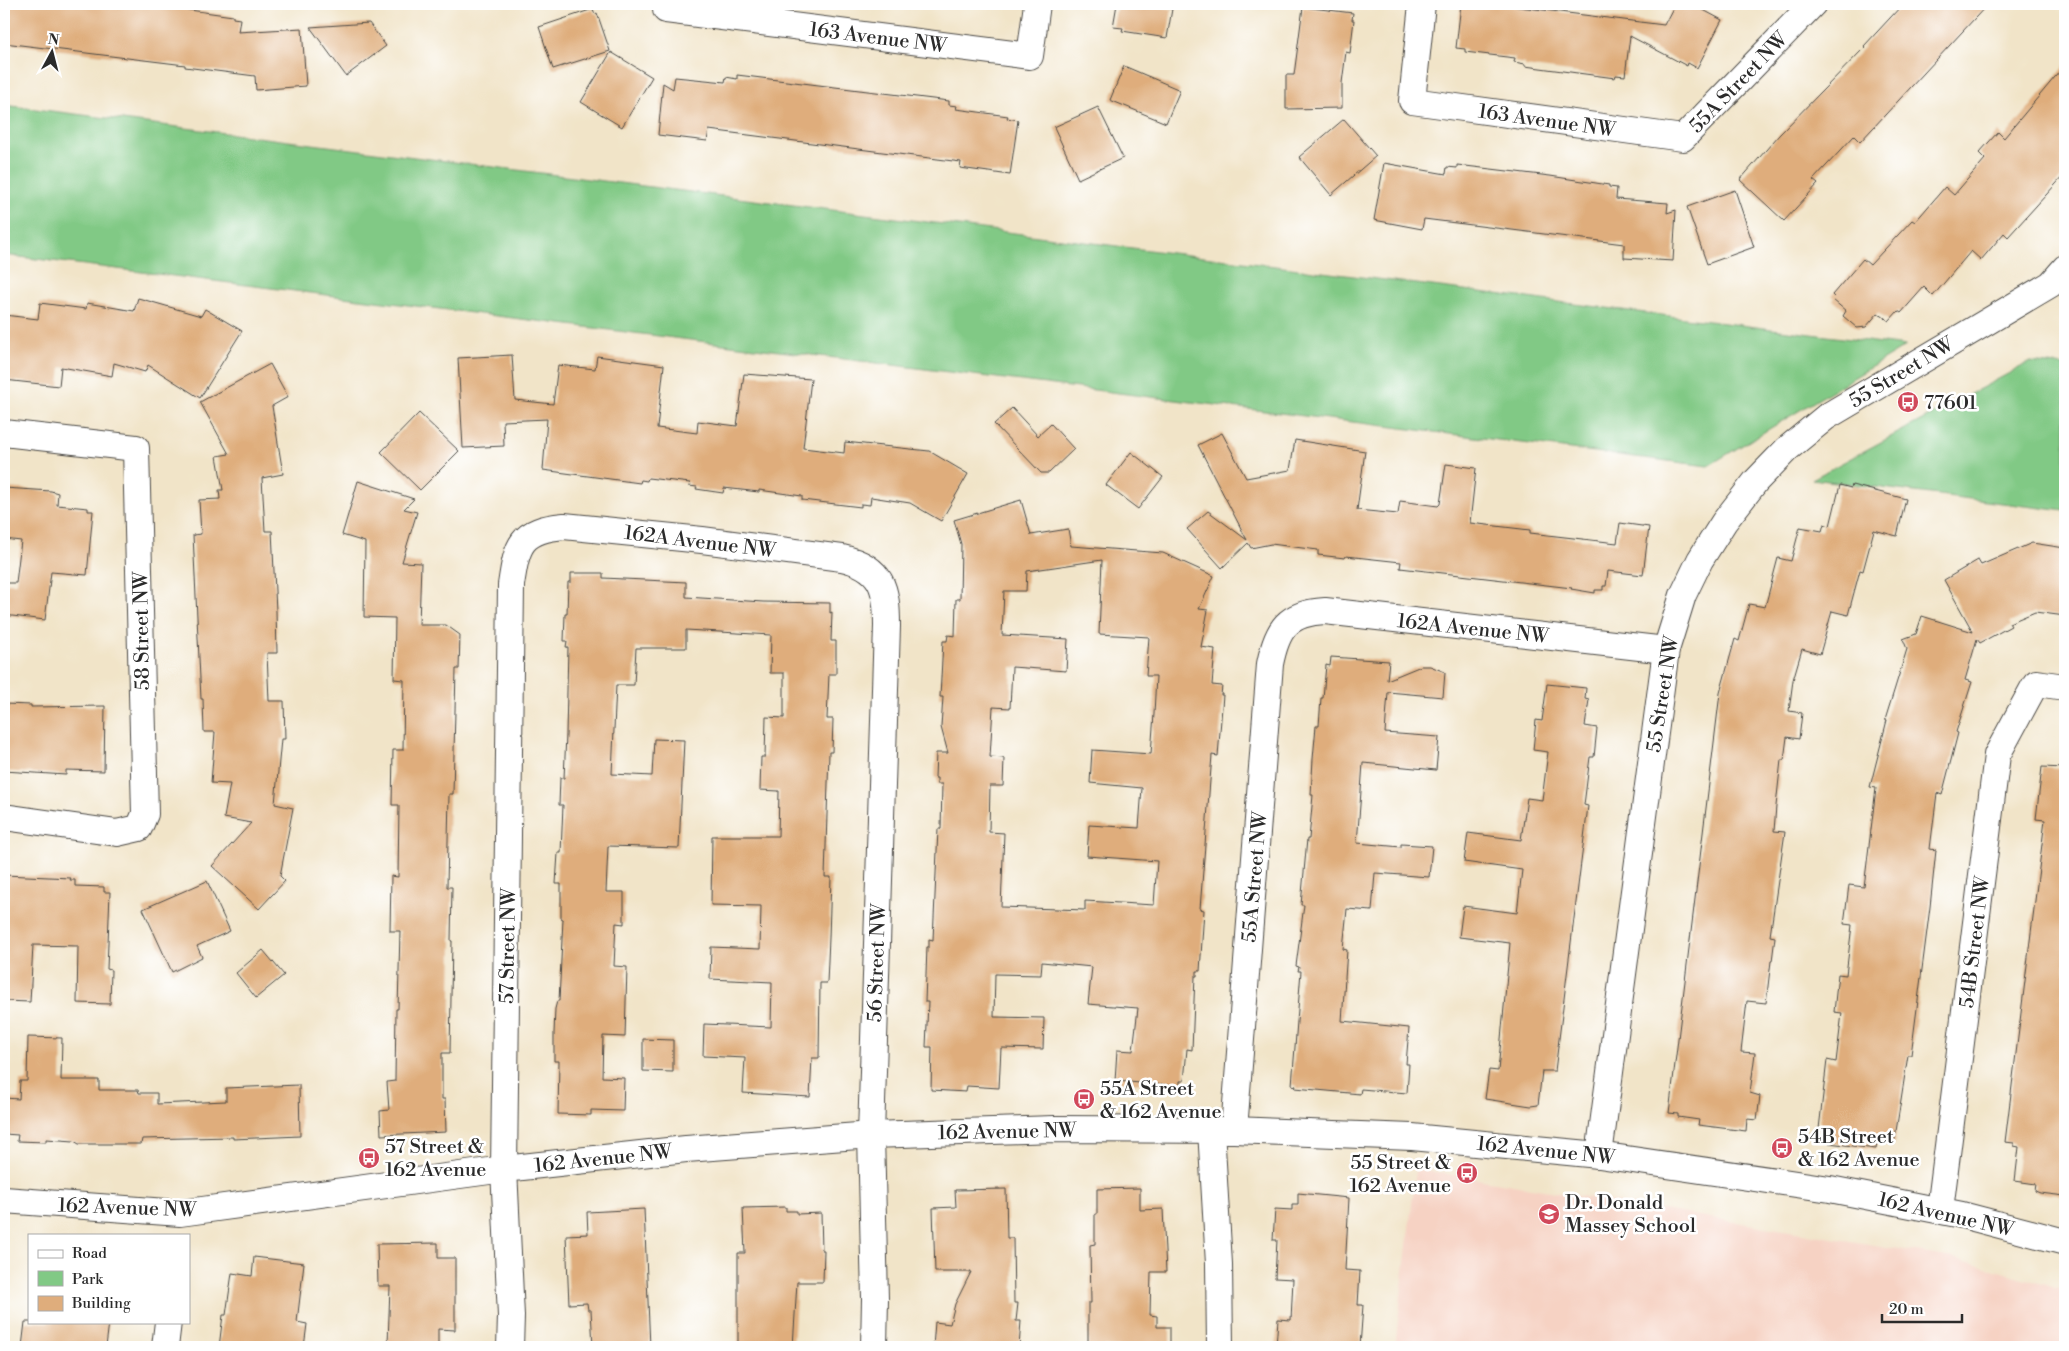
<svg xmlns="http://www.w3.org/2000/svg" width="2069" height="1351" viewBox="0 0 2069 1351" font-family="'Libre Bodoni',serif">
  <rect width="100%" height="100%" fill="#fff"/>
  <filter id="ink" filterUnits="userSpaceOnUse"><feTurbulence type="fractalNoise" baseFrequency=".02" numOctaves="2"/><feDisplacementMap in="SourceGraphic" scale="10" xChannelSelector="R" yChannelSelector="G"/><feConvolveMatrix kernelMatrix="1 2 1 2 8 2 1 2 1" color-interpolation-filters="sRGB"/></filter>
  <filter id="wash" filterUnits="userSpaceOnUse"><feTurbulence type="fractalNoise" baseFrequency=".0096" numOctaves="4" result="noise"/><feDisplacementMap in="SourceGraphic" scale="20" xChannelSelector="R" yChannelSelector="G"/><feGaussianBlur stdDeviation="1.12" result="paint"/><feColorMatrix in="noise" values="0 0 0 0 0 0 0 0 0 0 0 0 0 0 0 0 0 1.4 0 .05"/><feComposite in="paint" operator="in"/></filter>
  <g filter="url(#wash)">
    <rect width="100%" height="100%" fill="#f1e4c8"/>
    <path fill="#f6d2c3" d="M 1416,1169 L 1959,1259 L 2065,1291 L 2065,1347 L 1395,1347 Z"/>
    <g fill="#81c985" stroke="#567a58">
      <path d="M 4,105 L 1906,346 L 1708,466 L 4,255 Z"/>
      <path d="M 2030,362 L 2065,366 L 2065,511 L 1812,479 Z"/>
    </g>
    <g id="blocks">
      <g fill="#dfad7c" fill-rule="evenodd">
        <path d="M 4,4 L 168,4 L 168,7 L 233,16 L 233,18 L 240,19 L 238,32 L 302,28 L 306,86 L 256,90 L 255,76 L 185,67 L 185,65 L 4,43 Z"/>
        <path d="M 1117,4 L 1138,4 L 1172,9 L 1167,38 L 1122,31 L 1123,28 L 1113,27 Z"/>
        <path d="M 1461,4 L 1511,4 L 1511,6 L 1664,25 L 1675,4 L 1692,4 L 1722,20 L 1697,68 L 1688,63 L 1687,66 L 1630,36 L 1625,76 L 1616,75 L 1615,78 L 1525,66 L 1525,64 L 1514,62 L 1515,58 L 1465,52 L 1465,49 L 1456,48 Z"/>
        <path d="M 1903,4 L 1988,4 L 1860,142 L 1854,136 L 1813,180 L 1818,184 L 1784,221 L 1740,180 L 1779,135 L 1865,47 L 1864,46 Z"/>
        <path d="M 1303,7 L 1353,13 L 1352,20 L 1354,20 L 1350,53 L 1346,52 L 1342,83 L 1342,108 L 1286,109 L 1286,75 L 1294,75 Z"/>
        <path d="M 593,9 L 595,14 L 597,13 L 610,51 L 553,69 L 539,27 Z"/>
        <path d="M 369,23 L 386,46 L 346,76 L 310,27 Z"/>
        <path d="M 611,52 L 652,77 L 622,127 L 581,102 Z"/>
        <path d="M 2065,65 L 2065,174 L 2008,237 L 2004,233 L 1981,260 L 1971,251 L 1933,296 L 1924,287 L 1901,313 L 1898,311 L 1889,321 L 1878,313 L 1866,327 L 1857,328 L 1843,316 L 1846,311 L 1833,300 L 1835,298 L 1832,295 L 1863,259 L 1870,265 L 1912,220 L 1915,222 L 1945,187 L 1954,195 L 1985,159 L 1979,153 L 1998,132 L 2004,138 Z"/>
        <path d="M 1124,66 L 1180,90 L 1166,123 L 1110,100 Z"/>
        <path d="M 737,75 L 949,101 L 949,105 L 957,106 L 956,109 L 1008,116 L 1007,118 L 1018,120 L 1010,175 L 960,168 L 961,162 L 709,130 L 707,141 L 658,135 L 663,83 L 673,89 L 675,77 L 725,82 L 726,77 L 737,79 Z"/>
        <path d="M 1098,107 L 1123,158 L 1078,179 L 1054,127 Z"/>
        <path d="M 1344,119 L 1376,156 L 1331,195 L 1299,157 Z"/>
        <path d="M 1384,163 L 1446,174 L 1447,167 L 1457,168 L 1457,165 L 1550,176 L 1609,185 L 1609,187 L 1617,188 L 1616,199 L 1668,203 L 1667,213 L 1676,210 L 1673,261 L 1624,258 L 1624,244 L 1424,219 L 1422,229 L 1374,220 Z"/>
        <path d="M 1735,190 L 1754,247 L 1707,264 L 1687,207 Z"/>
        <path d="M 138,298 L 201,316 L 205,309 L 242,331 L 200,398 L 148,365 L 145,372 L 114,363 L 112,376 L 61,367 L 59,386 L 4,380 L 4,315 L 38,319 L 40,303 L 86,309 L 87,303 L 134,311 Z"/>
        <path d="M 512,355 L 515,400 L 553,404 L 558,365 L 595,369 L 597,356 L 664,365 L 657,428 L 697,433 L 698,421 L 737,426 L 744,374 L 811,379 L 803,448 L 844,453 L 845,442 L 929,451 L 968,474 L 941,521 L 910,503 L 871,497 L 870,505 L 861,504 L 861,507 L 802,500 L 802,496 L 759,490 L 759,492 L 724,488 L 723,493 L 696,489 L 697,487 L 689,486 L 690,483 L 648,478 L 647,481 L 641,480 L 640,483 L 543,470 L 547,419 L 503,421 L 504,446 L 463,448 L 458,358 Z"/>
        <path d="M 270,364 L 288,397 L 272,406 L 283,474 L 262,478 L 265,531 L 272,531 L 276,611 L 277,653 L 267,653 L 269,701 L 284,701 L 285,739 L 281,739 L 275,804 L 293,808 L 280,876 L 285,881 L 259,909 L 212,866 L 251,823 L 224,818 L 230,784 L 211,783 L 215,732 L 204,732 L 203,699 L 201,699 L 193,535 L 201,534 L 199,500 L 220,499 L 219,490 L 223,490 L 217,456 L 229,454 L 200,402 Z"/>
        <path d="M 1012,408 L 1038,436 L 1051,424 L 1074,449 L 1049,473 L 1041,473 L 994,424 Z"/>
        <path d="M 419,413 L 459,451 L 420,490 L 381,452 Z"/>
        <path d="M 1222,433 L 1246,478 L 1290,470 L 1295,440 L 1365,451 L 1357,510 L 1398,514 L 1400,501 L 1438,506 L 1440,504 L 1446,464 L 1476,468 L 1470,523 L 1530,530 L 1530,533 L 1617,543 L 1620,523 L 1649,527 L 1643,575 L 1608,571 L 1606,586 L 1603,586 L 1603,590 L 1595,590 L 1595,593 L 1571,589 L 1572,588 L 1400,568 L 1401,562 L 1346,556 L 1345,558 L 1318,555 L 1318,550 L 1271,544 L 1251,548 L 1248,543 L 1222,568 L 1187,529 L 1208,511 L 1247,540 L 1198,445 Z"/>
        <path d="M 1131,452 L 1163,477 L 1138,509 L 1106,485 Z"/>
        <path d="M 358,481 L 414,499 L 404,509 L 417,512 L 402,562 L 421,563 L 419,625 L 446,625 L 460,635 L 459,669 L 456,669 L 453,794 L 449,794 L 447,887 L 452,887 L 451,941 L 452,941 L 450,1053 L 442,1053 L 442,1099 L 445,1099 L 446,1132 L 381,1135 L 380,1111 L 389,1110 L 387,1082 L 395,1081 L 396,1009 L 398,1009 L 400,931 L 390,931 L 391,876 L 398,877 L 399,805 L 392,805 L 393,750 L 403,750 L 404,680 L 394,679 L 395,618 L 364,617 L 365,542 L 342,535 Z"/>
        <path d="M 1840,485 L 1851,488 L 1852,485 L 1906,499 L 1897,536 L 1874,530 L 1863,571 L 1860,570 L 1848,615 L 1832,611 L 1820,654 L 1802,649 L 1793,680 L 1789,711 L 1802,713 L 1799,739 L 1787,737 L 1784,760 L 1781,760 L 1776,806 L 1774,831 L 1785,832 L 1770,936 L 1775,937 L 1772,961 L 1771,961 L 1766,1003 L 1747,1001 L 1741,1052 L 1755,1053 L 1750,1093 L 1760,1096 L 1757,1120 L 1747,1119 L 1746,1131 L 1698,1125 L 1699,1120 L 1678,1117 L 1678,1114 L 1669,1113 L 1720,693 L 1735,639 L 1739,641 L 1749,604 L 1765,607 L 1778,558 L 1791,561 L 1800,527 L 1822,531 L 1824,524 L 1830,526 Z"/>
        <path d="M 4,488 L 51,491 L 58,493 L 57,505 L 88,508 L 88,511 L 93,511 L 87,575 L 51,572 L 45,620 L 4,615 L 4,583 L 16,583 L 21,541 L 4,539 Z"/>
        <path d="M 1021,500 L 1031,535 L 1068,529 L 1071,546 L 1163,553 L 1214,576 L 1199,609 L 1208,610 L 1201,647 L 1215,649 L 1212,685 L 1222,686 L 1221,695 L 1223,695 L 1218,756 L 1212,755 L 1200,909 L 1204,910 L 1200,971 L 1197,971 L 1197,976 L 1195,976 L 1192,1050 L 1187,1049 L 1184,1081 L 1180,1081 L 1180,1086 L 1115,1081 L 1117,1050 L 1133,1051 L 1138,1008 L 1088,1004 L 1092,967 L 1042,962 L 1041,975 L 995,974 L 994,1017 L 1044,1018 L 1043,1049 L 1001,1048 L 999,1088 L 967,1086 L 966,1092 L 931,1090 L 932,1047 L 926,1047 L 928,1002 L 925,1002 L 927,947 L 929,947 L 929,939 L 933,940 L 938,829 L 941,829 L 942,784 L 937,784 L 937,778 L 935,778 L 936,753 L 948,753 L 941,727 L 943,697 L 940,697 L 943,641 L 947,641 L 948,635 L 955,636 L 956,599 L 960,599 L 961,544 L 954,520 ZM 1102,560 L 1099,634 L 1149,637 L 1146,676 L 1156,676 L 1154,714 L 1151,754 L 1092,750 L 1090,783 L 1142,788 L 1139,828 L 1089,825 L 1087,856 L 1157,861 L 1154,905 L 1085,901 L 1085,910 L 1001,907 L 1004,833 L 989,832 L 990,786 L 1003,786 L 1004,758 L 990,757 L 993,707 L 1010,708 L 1012,667 L 1066,671 L 1068,639 L 1002,635 L 1004,591 L 1026,591 L 1027,571 Z"/>
        <path d="M 2032,543 L 2065,548 L 2065,616 L 2035,612 L 2009,623 L 2011,626 L 1980,643 L 1977,639 L 1965,680 L 1972,682 L 1956,732 L 1958,733 L 1942,795 L 1937,793 L 1930,849 L 1936,850 L 1930,907 L 1911,1055 L 1908,1055 L 1894,1144 L 1877,1143 L 1876,1149 L 1829,1143 L 1830,1131 L 1819,1129 L 1827,1060 L 1836,1062 L 1842,1013 L 1834,1012 L 1838,974 L 1846,975 L 1852,925 L 1844,924 L 1849,885 L 1864,887 L 1876,788 L 1870,787 L 1887,720 L 1885,720 L 1907,649 L 1903,639 L 1916,634 L 1922,616 L 1973,632 L 1944,580 L 1978,560 L 1981,565 Z"/>
        <path d="M 571,573 L 603,573 L 603,578 L 686,582 L 686,597 L 763,602 L 830,603 L 830,613 L 832,612 L 831,641 L 836,641 L 836,674 L 829,674 L 827,719 L 833,719 L 832,752 L 829,752 L 825,877 L 831,877 L 829,938 L 827,983 L 820,983 L 819,1058 L 812,1058 L 810,1097 L 743,1093 L 745,1058 L 703,1056 L 704,1024 L 771,1027 L 772,982 L 710,979 L 711,947 L 760,949 L 761,906 L 711,905 L 712,836 L 778,836 L 779,791 L 760,790 L 761,757 L 765,757 L 766,717 L 784,718 L 784,673 L 770,673 L 771,635 L 686,630 L 686,648 L 636,648 L 634,685 L 616,685 L 612,774 L 652,776 L 654,739 L 684,740 L 679,848 L 608,846 L 606,892 L 624,892 L 624,924 L 616,923 L 614,966 L 627,967 L 625,1037 L 603,1036 L 602,1077 L 624,1078 L 623,1111 L 591,1110 L 591,1115 L 558,1114 L 559,1061 L 554,1061 L 554,1034 L 555,1009 L 557,1001 L 559,1001 L 563,919 L 561,918 L 561,884 L 556,884 L 558,853 L 561,853 L 563,805 L 559,805 L 560,778 L 564,778 L 566,735 L 568,647 L 566,647 L 567,641 L 564,641 L 565,614 L 567,614 L 568,582 L 571,582 Z"/>
        <path d="M 1331,657 L 1389,661 L 1387,680 L 1421,666 L 1430,666 L 1445,672 L 1443,697 L 1388,692 L 1385,733 L 1439,737 L 1436,770 L 1363,763 L 1360,805 L 1357,843 L 1401,847 L 1401,844 L 1432,846 L 1429,877 L 1375,873 L 1372,911 L 1347,909 L 1343,949 L 1347,950 L 1342,1021 L 1409,1028 L 1406,1064 L 1409,1064 L 1407,1093 L 1361,1089 L 1360,1094 L 1295,1088 L 1296,1086 L 1292,1085 L 1301,971 L 1298,971 L 1299,967 L 1296,966 L 1304,905 L 1301,905 L 1307,839 L 1309,839 L 1313,795 L 1311,795 L 1313,759 L 1316,726 L 1319,726 L 1321,698 L 1323,698 L 1326,665 L 1330,666 Z"/>
        <path d="M 1547,684 L 1586,688 L 1585,699 L 1589,700 L 1585,726 L 1597,728 L 1594,757 L 1590,757 L 1584,805 L 1588,806 L 1555,1071 L 1542,1071 L 1538,1105 L 1531,1106 L 1485,1099 L 1489,1070 L 1498,1071 L 1510,943 L 1459,937 L 1463,906 L 1517,913 L 1522,870 L 1464,862 L 1468,833 L 1521,840 L 1527,798 L 1542,800 L 1548,752 L 1533,750 L 1536,720 L 1542,721 Z"/>
        <path d="M 4,704 L 31,705 L 31,707 L 105,706 L 104,771 L 66,770 L 66,775 L 4,771 Z"/>
        <path d="M 2042,767 L 2065,768 L 2065,1196 L 2040,1193 L 2035,1191 L 2036,1184 L 2015,1181 L 2019,1147 L 2014,1146 L 2014,1143 L 2005,1142 L 2045,820 L 2036,819 Z"/>
        <path d="M 4,875 L 71,878 L 70,880 L 75,880 L 75,886 L 104,887 L 104,892 L 110,892 L 107,969 L 111,970 L 110,1004 L 77,1003 L 78,946 L 33,945 L 30,1002 L 4,1001 Z"/>
        <path d="M 207,881 L 230,931 L 197,946 L 202,957 L 172,972 L 143,909 Z"/>
        <path d="M 263,950 L 284,975 L 256,998 L 236,973 Z"/>
        <path d="M 28,1037 L 62,1038 L 61,1080 L 99,1080 L 99,1090 L 138,1090 L 139,1093 L 157,1093 L 157,1104 L 226,1101 L 226,1088 L 299,1085 L 300,1136 L 233,1139 L 233,1137 L 142,1139 L 141,1144 L 79,1144 L 74,1141 L 46,1139 L 46,1142 L 17,1141 L 18,1135 L 4,1134 L 4,1098 L 19,1099 L 20,1081 L 27,1081 Z"/>
        <path d="M 643,1039 L 673,1040 L 673,1072 L 643,1071 Z"/>
        <path d="M 1140,1188 L 1140,1210 L 1163,1209 L 1166,1272 L 1151,1272 L 1150,1315 L 1157,1316 L 1157,1327 L 1170,1327 L 1170,1347 L 1088,1347 L 1088,1303 L 1091,1303 L 1090,1245 L 1095,1244 L 1095,1214 L 1097,1214 L 1097,1189 Z"/>
        <path d="M 1006,1189 L 1007,1238 L 1013,1238 L 1014,1303 L 1018,1303 L 1016,1321 L 1021,1321 L 1019,1347 L 933,1347 L 935,1322 L 950,1324 L 955,1304 L 971,1272 L 935,1272 L 933,1208 L 956,1207 L 955,1190 Z"/>
        <path d="M 1298,1193 L 1349,1198 L 1345,1270 L 1360,1271 L 1358,1305 L 1363,1305 L 1360,1347 L 1276,1347 L 1278,1319 L 1291,1320 L 1293,1279 L 1275,1278 L 1277,1240 L 1273,1240 L 1275,1209 L 1292,1210 L 1292,1205 L 1298,1205 Z"/>
        <path d="M 786,1207 L 786,1211 L 797,1211 L 797,1214 L 821,1213 L 822,1250 L 824,1250 L 823,1282 L 797,1282 L 793,1347 L 738,1347 L 738,1253 L 745,1253 L 743,1208 Z"/>
        <path d="M 644,1209 L 650,1347 L 593,1347 L 591,1310 L 588,1310 L 587,1303 L 569,1304 L 566,1235 L 588,1234 L 587,1212 Z"/>
        <path d="M 438,1243 L 438,1258 L 455,1258 L 455,1330 L 438,1329 L 438,1345 L 388,1344 L 390,1286 L 378,1286 L 377,1244 Z"/>
        <path d="M 254,1257 L 304,1263 L 297,1322 L 307,1324 L 304,1347 L 219,1347 L 223,1315 L 226,1315 L 232,1273 L 252,1276 Z"/>
        <path d="M 25,1322 L 109,1322 L 106,1347 L 22,1347 Z"/>
      </g>
    </g>
  </g>
  <g filter="url(#ink)">
    <use href="#blocks" fill-opacity="0" stroke="#494743" stroke-width="1"/>
    <g fill="none" stroke-linecap="round" stroke-linejoin="round">
      <g stroke="#494743" stroke-width="28">
        <g id="minor">
          <path d="M 667,4 L 666,10 L 1030,56 L 1037,4"/>
          <path d="M 1422,4 L 1412,101 L 1683,138 L 1813,4"/>
          <path d="M 4,433 L 136,448 L 145,814 L 139,828 L 117,833 L 4,817"/>
          <path d="M 1211,1130 L 1219,1264 L 1220,1347"/>
          <path d="M 1234,1130 L 1270,664 C 1277,629 1287,613 1325,611 L 1666,650"/>
          <path d="M 1599,1155 L 1666,650 L 1683,595 L 1700,560 L 1724,522 L 1756,481 L 1787,449 L 1826,417 L 2051,284 L 2065,268"/>
          <path d="M 4,1200 L 180,1213 L 504,1169 L 686,1149 L 871,1135 L 961,1132 L 1054,1129 L 1234,1130 L 1412,1137 L 1599,1155 L 1830,1189 L 1962,1215 L 2065,1242"/>
          <path d="M 1940,1210 L 1997,755 L 2036,683 L 2065,687"/>
          <path d="M 165,1347 L 168,1322"/>
          <path d="M 510,1347 L 511,1316 L 504,1169 L 511,585 C 517,545 520,530 564,526 L 702,540 L 842,558 C 883,567 887,589 887,626 L 871,1135 L 875,1299 L 874,1347"/>
        </g>
      </g>
      <use href="#minor" stroke="#fff" stroke-width="26"/>
    </g>
  </g>
  <defs>
    <g id="bus-disc" transform="scale(1.125)"><circle r="9.5" fill="#d1495b" stroke="#fff"/><path d="M-5-6H5V4H4V6H2V4H-2V6H-4V4H-5ZM-3.5-4V0h7V-4ZM-3.5 1.2v1.5H-2V1.2ZM2 1.2v1.5H3.5V1.2Z" fill="#fff"/></g>
    <g id="school-disc" transform="scale(1.125)"><circle r="9.5" fill="#d1495b" stroke="#fff"/><path d="M0-5L7-2L0 1L-7-2ZM-4 1L0 2.5L4 1V4Q0 6-4 4Z" fill="#fff"/></g>
  </defs>
  <g fill-rule="evenodd">
    <use href="#bus-disc" x="1908" y="402"/>
    <use href="#bus-disc" x="1084" y="1099"/>
    <use href="#bus-disc" x="1782" y="1148"/>
    <use href="#bus-disc" x="369" y="1158"/>
    <use href="#bus-disc" x="1467" y="1173"/>
    <use href="#school-disc" x="1549" y="1214"/>
  </g>
  <g text-anchor="middle" stroke-width="5" stroke-linejoin="round" paint-order="stroke">
    <g font-size="20" fill="#2b2b2b" stroke="#fff">
      <text transform="translate(878 37) rotate(7)" y="7">163 Avenue NW</text>
      <text transform="translate(1738 82) rotate(-46)" y="7">55A Street NW</text>
      <text transform="translate(1547 120) rotate(8)" y="7">163 Avenue NW</text>
      <text transform="translate(1901 372) rotate(-31)" y="7">55 Street NW</text>
      <text transform="translate(700 541) rotate(7)" y="7">162A Avenue NW</text>
      <text transform="translate(1473 628) rotate(6)" y="7">162A Avenue NW</text>
      <text transform="translate(141 631) rotate(-91)" y="7">58 Street NW</text>
      <text transform="translate(1662 694) rotate(-81)" y="7">55 Street NW</text>
      <text transform="translate(1254 877) rotate(-85)" y="7">55A Street NW</text>
      <text transform="translate(1974 942) rotate(-83)" y="7">54B Street NW</text>
      <text transform="translate(507 946) rotate(-89)" y="7">57 Street NW</text>
      <text transform="translate(876 963) rotate(-88)" y="7">56 Street NW</text>
      <text transform="translate(1007 1131) rotate(-1)" y="7">162 Avenue NW</text>
      <text transform="translate(1546 1150) rotate(6)" y="7">162 Avenue NW</text>
      <text transform="translate(603 1158) rotate(-6)" y="7">162 Avenue NW</text>
      <text transform="translate(127 1207) rotate(2)" y="7">162 Avenue NW</text>
      <text transform="translate(1946 1214) rotate(13)" y="7">162 Avenue NW</text>
    </g>
    <g font-size="20" fill="#2b2b2b" stroke="#fff" text-anchor="start">
      <text x="1924" y="409">77601</text>
      <text x="1100" y="1095">55A Street<tspan x="1100" dy="23">&amp; 162 Avenue</tspan></text>
      <text x="1798" y="1143">54B Street<tspan x="1798" dy="23">&amp; 162 Avenue</tspan></text>
      <text x="385" y="1153">57 Street &amp;<tspan x="385" dy="23">162 Avenue</tspan></text>
      <text x="1451" y="1169" text-anchor="end">55 Street &amp;<tspan x="1451" dy="23">162 Avenue</tspan></text>
      <text x="1565" y="1209">Dr. Donald<tspan x="1565" dy="23">Massey School</tspan></text>
    </g>
  </g>
  <rect width="2069" height="1351" fill="none" stroke="#fff" stroke-width="20"/>
  <rect x="28" y="1234" width="162" height="90" fill="#ffffff" stroke="#aaaaaa"/>
  <rect x="38" y="1250" width="25" height="8" fill="#ffffff" stroke="#aaaaaa"/>
  <text x="72" y="1258" font-size="15" fill="#2b2b2b">Road</text>
  <rect x="38" y="1271" width="25" height="15" fill="#81c985" stroke="#aaaaaa"/>
  <text x="72" y="1284" font-size="15" fill="#2b2b2b">Park</text>
  <rect x="38" y="1296" width="25" height="15" fill="#dfad7c" stroke="#aaaaaa"/>
  <text x="72" y="1308" font-size="15" fill="#2b2b2b">Building</text>
  <g transform="translate(52 52) rotate(7)" stroke="#ffffff" stroke-width="4" paint-order="stroke">
  <path d="M0-4L9 19L0 12L-9 19Z" fill="#2b2b2b"/>
  <text y="-8" font-size="14" font-weight="bold" text-anchor="middle" fill="#2b2b2b">N</text>
  </g>
  <path d="M1882 1314v8h80v-8" fill="none" stroke="#2b2b2b" stroke-width="2.5"/>
  <text x="1889" y="1314" font-size="15" fill="#2b2b2b" stroke="#ffffff" stroke-width="4" paint-order="stroke">20 m</text>
</svg>
